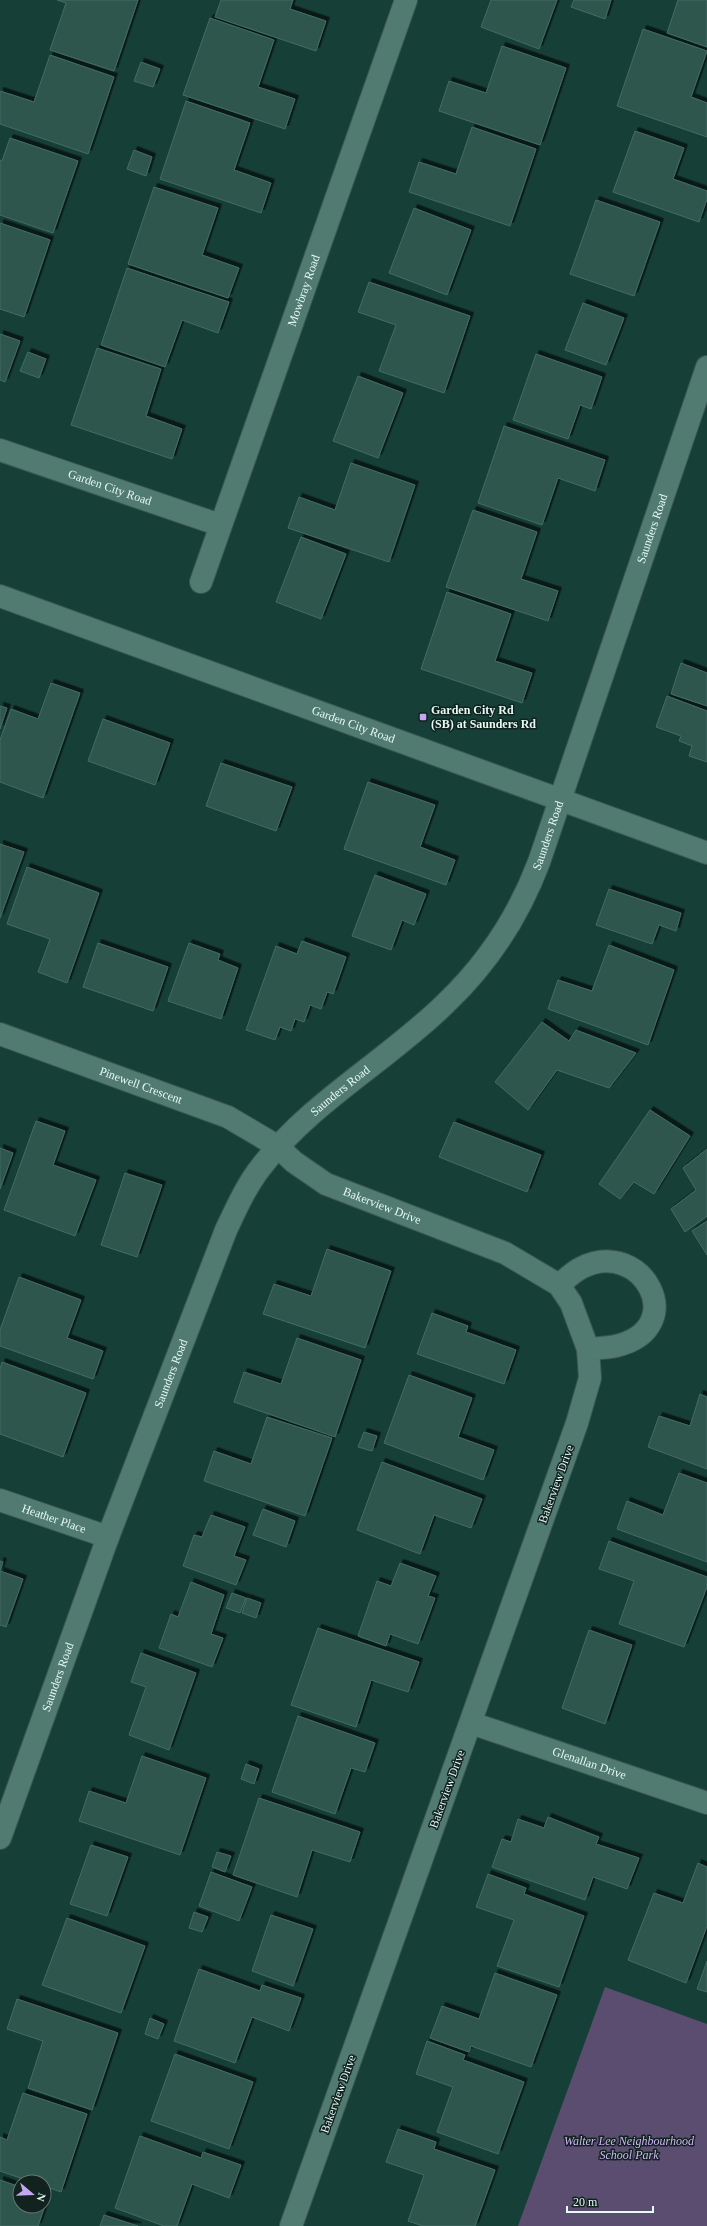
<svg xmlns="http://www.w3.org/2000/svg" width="707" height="2226" viewBox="0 0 707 2226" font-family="'Times New Roman',serif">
  <defs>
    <filter id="shadow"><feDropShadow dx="3.5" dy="-3.5" stdDeviation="0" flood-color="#0009"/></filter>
  </defs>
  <rect width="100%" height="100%" fill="#163f38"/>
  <path fill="#5b4d70" d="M 605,1987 L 707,2024 L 707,2226 L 518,2226 Z"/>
  <g fill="#2e574e" stroke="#436c63" filter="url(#shadow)">
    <path d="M 57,0 L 138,0 L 114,71 L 50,50 L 66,3 Z"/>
    <path d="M 221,0 L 293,0 L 290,9 L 326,21 L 316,51 L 215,17 Z"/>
    <path d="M 491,0 L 557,0 L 539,49 L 481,27 Z"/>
    <path d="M 574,0 L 611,0 L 605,19 L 571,7 Z"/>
    <path d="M 678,0 L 707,0 L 707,47 L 667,33 Z"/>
    <path d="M 210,18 L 274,40 L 258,87 L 295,99 L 285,129 L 183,95 Z"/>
    <path d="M 643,29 L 707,51 L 691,97 L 707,103 L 707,137 L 617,106 Z"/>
    <path d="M 502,46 L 566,68 L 540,145 L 439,111 L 449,81 L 486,93 Z"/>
    <path d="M 50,55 L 114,77 L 88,154 L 0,124 L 0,91 L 34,102 Z"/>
    <path d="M 141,62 L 160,69 L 153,87 L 134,81 Z"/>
    <path d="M 186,101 L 250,123 L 234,170 L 271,183 L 261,213 L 160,179 Z"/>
    <path d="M 472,127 L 536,149 L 510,226 L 409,192 L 419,162 L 456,174 Z"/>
    <path d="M 635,131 L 684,148 L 673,179 L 707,191 L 707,199 L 699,222 L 613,192 Z"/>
    <path d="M 10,138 L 78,161 L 53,233 L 0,215 L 0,160 L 2,161 Z"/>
    <path d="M 134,150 L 152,157 L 146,176 L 127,169 Z"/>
    <path d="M 154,187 L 218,208 L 202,255 L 239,268 L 228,298 L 128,264 Z"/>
    <path d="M 596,200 L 660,222 L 634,296 L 570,274 Z"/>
    <path d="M 414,208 L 471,230 L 447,295 L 389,273 Z"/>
    <path d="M 0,223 L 50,240 L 24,317 L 0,309 Z"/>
    <path d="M 127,268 L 229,302 L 218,333 L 182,320 L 165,367 L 101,345 Z"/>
    <path d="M 369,282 L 470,316 L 444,393 L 379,371 L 396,325 L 358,312 Z"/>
    <path d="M 583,303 L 624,318 L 606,365 L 565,350 Z"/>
    <path d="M 0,334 L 20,341 L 5,382 L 0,380 Z"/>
    <path d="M 97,348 L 161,369 L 146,416 L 182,429 L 172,459 L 71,425 Z"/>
    <path d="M 28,352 L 46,359 L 39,378 L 20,371 Z"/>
    <path d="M 536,354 L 602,377 L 591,409 L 580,405 L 568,439 L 513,420 Z"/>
    <path d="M 358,376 L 403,393 L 378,458 L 333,441 Z"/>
    <path d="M 504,426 L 605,460 L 595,491 L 558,478 L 542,525 L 478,503 Z"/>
    <path d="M 351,463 L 415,485 L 389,562 L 288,528 L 299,497 L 335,510 Z"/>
    <path d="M 473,510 L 537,532 L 521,579 L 558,591 L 548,621 L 446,587 Z"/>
    <path d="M 301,537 L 346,554 L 321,619 L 276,602 Z"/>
    <path d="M 447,592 L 511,614 L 495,661 L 532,673 L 522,703 L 421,669 Z"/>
    <path d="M 681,663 L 707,673 L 707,706 L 671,694 Z"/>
    <path d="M 51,683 L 80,693 L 43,798 L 0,782 L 0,740 L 11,709 L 38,719 Z"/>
    <path d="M 667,696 L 707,711 L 707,762 L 689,756 L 692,746 L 679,741 L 681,736 L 656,727 Z"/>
    <path d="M 0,706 L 7,708 L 0,729 Z"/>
    <path d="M 103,719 L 170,743 L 155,785 L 88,761 Z"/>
    <path d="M 221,763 L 292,787 L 276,831 L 206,806 Z"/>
    <path d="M 368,782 L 435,805 L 420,847 L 455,860 L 446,885 L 344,849 Z"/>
    <path d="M 0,844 L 24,852 L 0,918 Z"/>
    <path d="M 27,867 L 99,893 L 67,983 L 38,972 L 50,939 L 7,924 Z"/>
    <path d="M 375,875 L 426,894 L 414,925 L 402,920 L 391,950 L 352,936 Z"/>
    <path d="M 609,889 L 681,913 L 676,931 L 659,925 L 652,944 L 596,925 Z"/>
    <path d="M 302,941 L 346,957 L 333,994 L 327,992 L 321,1009 L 310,1005 L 304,1022 L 295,1019 L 291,1031 L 280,1027 L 275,1040 L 246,1030 L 276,946 L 297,954 Z"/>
    <path d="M 98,943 L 168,967 L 153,1011 L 83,987 Z"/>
    <path d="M 189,943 L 220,954 L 218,960 L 238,968 L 221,1019 L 168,1001 Z"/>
    <path d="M 609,945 L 674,970 L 648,1045 L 548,1009 L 558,980 L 592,991 Z"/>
    <path d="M 542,1022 L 569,1041 L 576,1030 L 636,1053 L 609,1088 L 557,1070 L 528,1110 L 495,1082 Z"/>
    <path d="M 650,1110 L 690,1136 L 654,1194 L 634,1182 L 620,1199 L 599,1184 Z"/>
    <path d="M 36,1121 L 65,1131 L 53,1165 L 96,1180 L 75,1236 L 4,1210 Z"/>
    <path d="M 454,1122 L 541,1155 L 527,1192 L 439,1157 Z"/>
    <path d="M 0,1148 L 13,1153 L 0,1189 Z"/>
    <path d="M 707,1149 L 707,1216 L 685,1232 L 671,1209 L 696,1190 L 683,1168 Z"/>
    <path d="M 125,1173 L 162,1185 L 137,1257 L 101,1245 Z"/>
    <path d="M 707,1221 L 707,1255 L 692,1231 Z"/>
    <path d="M 327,1249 L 391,1271 L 365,1348 L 263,1314 L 274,1284 L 311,1296 Z"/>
    <path d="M 19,1277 L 81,1300 L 67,1338 L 103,1351 L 93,1379 L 0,1346 L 0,1330 Z"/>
    <path d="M 432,1313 L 468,1326 L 466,1332 L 516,1350 L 504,1384 L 417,1354 Z"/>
    <path d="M 297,1338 L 361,1360 L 335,1437 L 234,1402 L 244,1372 L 281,1384 Z"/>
    <path d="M 2,1362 L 86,1393 L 63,1457 L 0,1434 L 0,1369 Z"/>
    <path d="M 409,1375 L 472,1398 L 458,1437 L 494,1450 L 483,1480 L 384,1443 Z"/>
    <path d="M 700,1394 L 707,1397 L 707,1469 L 648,1447 L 659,1416 L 690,1426 Z"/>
    <path d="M 267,1417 L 332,1438 L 305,1516 L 204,1481 L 214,1451 L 251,1464 Z"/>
    <path d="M 364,1432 L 377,1436 L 372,1451 L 358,1447 Z"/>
    <path d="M 382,1462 L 482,1499 L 471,1528 L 434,1515 L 420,1554 L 357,1530 Z"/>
    <path d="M 679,1473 L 707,1483 L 707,1562 L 617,1529 L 627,1501 L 663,1515 Z"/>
    <path d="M 263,1509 L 295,1521 L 286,1547 L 253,1535 Z"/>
    <path d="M 211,1515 L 245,1527 L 234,1556 L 246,1560 L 236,1585 L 183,1566 L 194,1535 L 202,1537 Z"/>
    <path d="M 609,1541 L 707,1577 L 707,1587 L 684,1647 L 619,1624 L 634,1581 L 599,1569 Z"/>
    <path d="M 0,1561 L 3,1562 L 0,1571 L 23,1579 L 6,1627 L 0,1625 Z"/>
    <path d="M 400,1563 L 436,1576 L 428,1596 L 435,1598 L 418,1644 L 390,1634 L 386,1646 L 358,1636 L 377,1581 L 391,1586 Z"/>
    <path d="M 191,1582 L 224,1595 L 211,1634 L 223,1638 L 212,1667 L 159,1648 L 171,1614 L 178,1617 Z"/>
    <path d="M 232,1593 L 246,1598 L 240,1613 L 226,1608 Z"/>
    <path d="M 247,1598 L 261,1603 L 256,1618 L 242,1613 Z"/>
    <path d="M 318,1628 L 419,1662 L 408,1692 L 371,1680 L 356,1727 L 291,1705 Z"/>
    <path d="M 589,1630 L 632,1645 L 605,1724 L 562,1708 Z"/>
    <path d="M 141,1653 L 196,1673 L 169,1750 L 129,1735 L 146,1687 L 131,1682 Z"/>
    <path d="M 298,1716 L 375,1743 L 365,1772 L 351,1768 L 335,1814 L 272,1792 Z"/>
    <path d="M 142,1756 L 206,1778 L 180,1855 L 79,1821 L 89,1791 L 126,1803 Z"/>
    <path d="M 246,1764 L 259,1769 L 254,1784 L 241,1779 Z"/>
    <path d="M 259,1798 L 360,1832 L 350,1862 L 312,1850 L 297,1897 L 233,1875 Z"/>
    <path d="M 548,1817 L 599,1837 L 596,1844 L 639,1858 L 627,1889 L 593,1877 L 585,1900 L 492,1867 L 502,1839 L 511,1842 L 518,1819 L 544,1828 Z"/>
    <path d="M 91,1845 L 128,1857 L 107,1916 L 70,1904 Z"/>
    <path d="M 217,1852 L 231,1856 L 225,1872 L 212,1867 Z"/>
    <path d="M 698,1863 L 707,1867 L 707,1926 L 686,1983 L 628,1960 L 654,1893 L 683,1903 Z"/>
    <path d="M 211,1872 L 252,1887 L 239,1921 L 199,1906 Z"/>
    <path d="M 488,1874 L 526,1888 L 524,1894 L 584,1916 L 559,1987 L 497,1966 L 514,1920 L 476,1907 Z"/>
    <path d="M 194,1912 L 208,1917 L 202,1932 L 189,1928 Z"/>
    <path d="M 271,1915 L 313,1929 L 293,1986 L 252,1971 Z"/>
    <path d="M 67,1918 L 145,1946 L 121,2013 L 42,1985 Z"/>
    <path d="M 707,1961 L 707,1992 L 697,1989 Z"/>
    <path d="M 199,1969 L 260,1991 L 262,1985 L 301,1998 L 289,2031 L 252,2017 L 235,2063 L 174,2041 Z"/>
    <path d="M 495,1973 L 557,1995 L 531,2067 L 471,2046 L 469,2052 L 430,2038 L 442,2006 L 479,2019 Z"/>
    <path d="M 17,1999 L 118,2033 L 92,2110 L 28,2088 L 43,2041 L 7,2029 Z"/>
    <path d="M 150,2018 L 164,2024 L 158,2039 L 145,2034 Z"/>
    <path d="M 427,2041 L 465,2055 L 463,2060 L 524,2082 L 498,2154 L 437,2132 L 453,2087 L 416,2074 Z"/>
    <path d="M 175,2054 L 253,2082 L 229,2149 L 151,2121 Z"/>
    <path d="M 23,2093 L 87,2114 L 61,2192 L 44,2186 L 44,2182 L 32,2182 L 0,2171 L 0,2137 L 7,2140 Z"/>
    <path d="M 398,2129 L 436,2142 L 434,2149 L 495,2170 L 475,2226 L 423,2226 L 408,2221 L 424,2175 L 386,2162 Z"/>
    <path d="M 140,2136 L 201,2158 L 203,2152 L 241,2165 L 229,2198 L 192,2184 L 177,2226 L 164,2226 L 115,2208 Z"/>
    <path d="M 0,2180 L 20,2187 L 20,2206 L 44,2206 L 44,2196 L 48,2197 L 38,2226 L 0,2226 Z"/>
    <path d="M 104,2215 L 138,2226 L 100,2226 Z"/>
  </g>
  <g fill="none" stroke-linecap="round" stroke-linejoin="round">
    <g stroke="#3b5852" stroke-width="24">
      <g id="street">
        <path id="s1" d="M 0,450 L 220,525"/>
        <path id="s2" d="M 201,582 L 406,0"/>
        <path id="s3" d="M 0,1034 L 228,1117 L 277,1146 L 294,1162 L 326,1184 L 505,1253 L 559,1285 L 571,1303 L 588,1349 L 590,1378 L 577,1423 L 291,2226"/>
        <path d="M 559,1285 C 566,1279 573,1272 581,1268 C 642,1236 692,1328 616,1346 C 607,1348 597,1348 588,1349"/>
        <path id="s4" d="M 0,1500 L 108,1537"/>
        <path id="s5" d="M 471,1723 L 707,1803"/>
        <path id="s6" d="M 0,1838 L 108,1537 L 226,1230 C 236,1209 246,1186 261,1167 C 312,1101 387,1061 446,1003 C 487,964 519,915 539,862 L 707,367"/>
      </g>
    </g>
    <g stroke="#3b5852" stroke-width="24">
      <g id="secondary">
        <path id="s7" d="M 0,596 L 707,853"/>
      </g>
    </g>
    <use href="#street" stroke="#517a71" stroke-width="22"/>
    <use href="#secondary" stroke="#517a71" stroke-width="22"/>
  </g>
  <rect fill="#c5a7f1" stroke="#11221f" stroke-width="1.5" x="419" y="713" width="8" height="8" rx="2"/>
  <g text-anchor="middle" stroke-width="3" stroke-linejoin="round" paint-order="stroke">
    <g font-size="12" fill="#e4faf4" stroke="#11221f">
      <text dy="4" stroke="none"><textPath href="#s2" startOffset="309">Mowbray Road</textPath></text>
      <text dy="4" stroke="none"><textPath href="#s1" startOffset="116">Garden City Road</textPath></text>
      <text dy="4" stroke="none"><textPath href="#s6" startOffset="1491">Saunders Road</textPath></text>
      <text dy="4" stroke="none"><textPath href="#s7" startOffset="376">Garden City Road</textPath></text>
      <text dy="4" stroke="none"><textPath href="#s6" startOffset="1167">Saunders Road</textPath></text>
      <text dy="4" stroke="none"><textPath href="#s3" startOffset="150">Pinewell Crescent</textPath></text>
      <text dy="4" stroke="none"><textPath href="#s6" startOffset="831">Saunders Road</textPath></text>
      <text dy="4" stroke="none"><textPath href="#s3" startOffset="422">Bakerview Drive</textPath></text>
      <text dy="4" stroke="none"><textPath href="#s6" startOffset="495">Saunders Road</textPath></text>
      <text transform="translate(556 1484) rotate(-70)" y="4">Bakerview Drive</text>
      <text dy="4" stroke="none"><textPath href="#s4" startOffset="57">Heather Place</textPath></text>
      <text dy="4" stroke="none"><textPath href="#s6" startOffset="171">Saunders Road</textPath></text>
      <text dy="4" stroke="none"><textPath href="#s5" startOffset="125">Glenallan Drive</textPath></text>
      <text transform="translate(447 1789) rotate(-70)" y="4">Bakerview Drive</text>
      <text transform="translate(338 2094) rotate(-70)" y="4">Bakerview Drive</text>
    </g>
    <g font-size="12" font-weight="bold" fill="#e4faf4" stroke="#11221f" text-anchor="start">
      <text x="431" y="714">Garden City Rd<tspan x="431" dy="14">(SB) at Saunders Rd</tspan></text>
    </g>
    <g font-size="12" font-style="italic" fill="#d1b7f7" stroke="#11221f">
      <text x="629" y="2145">Walter Lee Neighbourhood<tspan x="629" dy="14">School Park</tspan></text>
    </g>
  </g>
  <g transform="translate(32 2194) rotate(109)"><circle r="19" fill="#11221f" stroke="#657874"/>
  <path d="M0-3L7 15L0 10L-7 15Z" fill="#c5a7f1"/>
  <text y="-6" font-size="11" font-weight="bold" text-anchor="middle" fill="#e4faf4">N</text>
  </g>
  <path d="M567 2206v6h86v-6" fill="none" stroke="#e4faf4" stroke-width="2"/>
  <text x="573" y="2206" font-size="12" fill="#e4faf4" stroke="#11221f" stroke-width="3" paint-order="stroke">20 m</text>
</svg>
